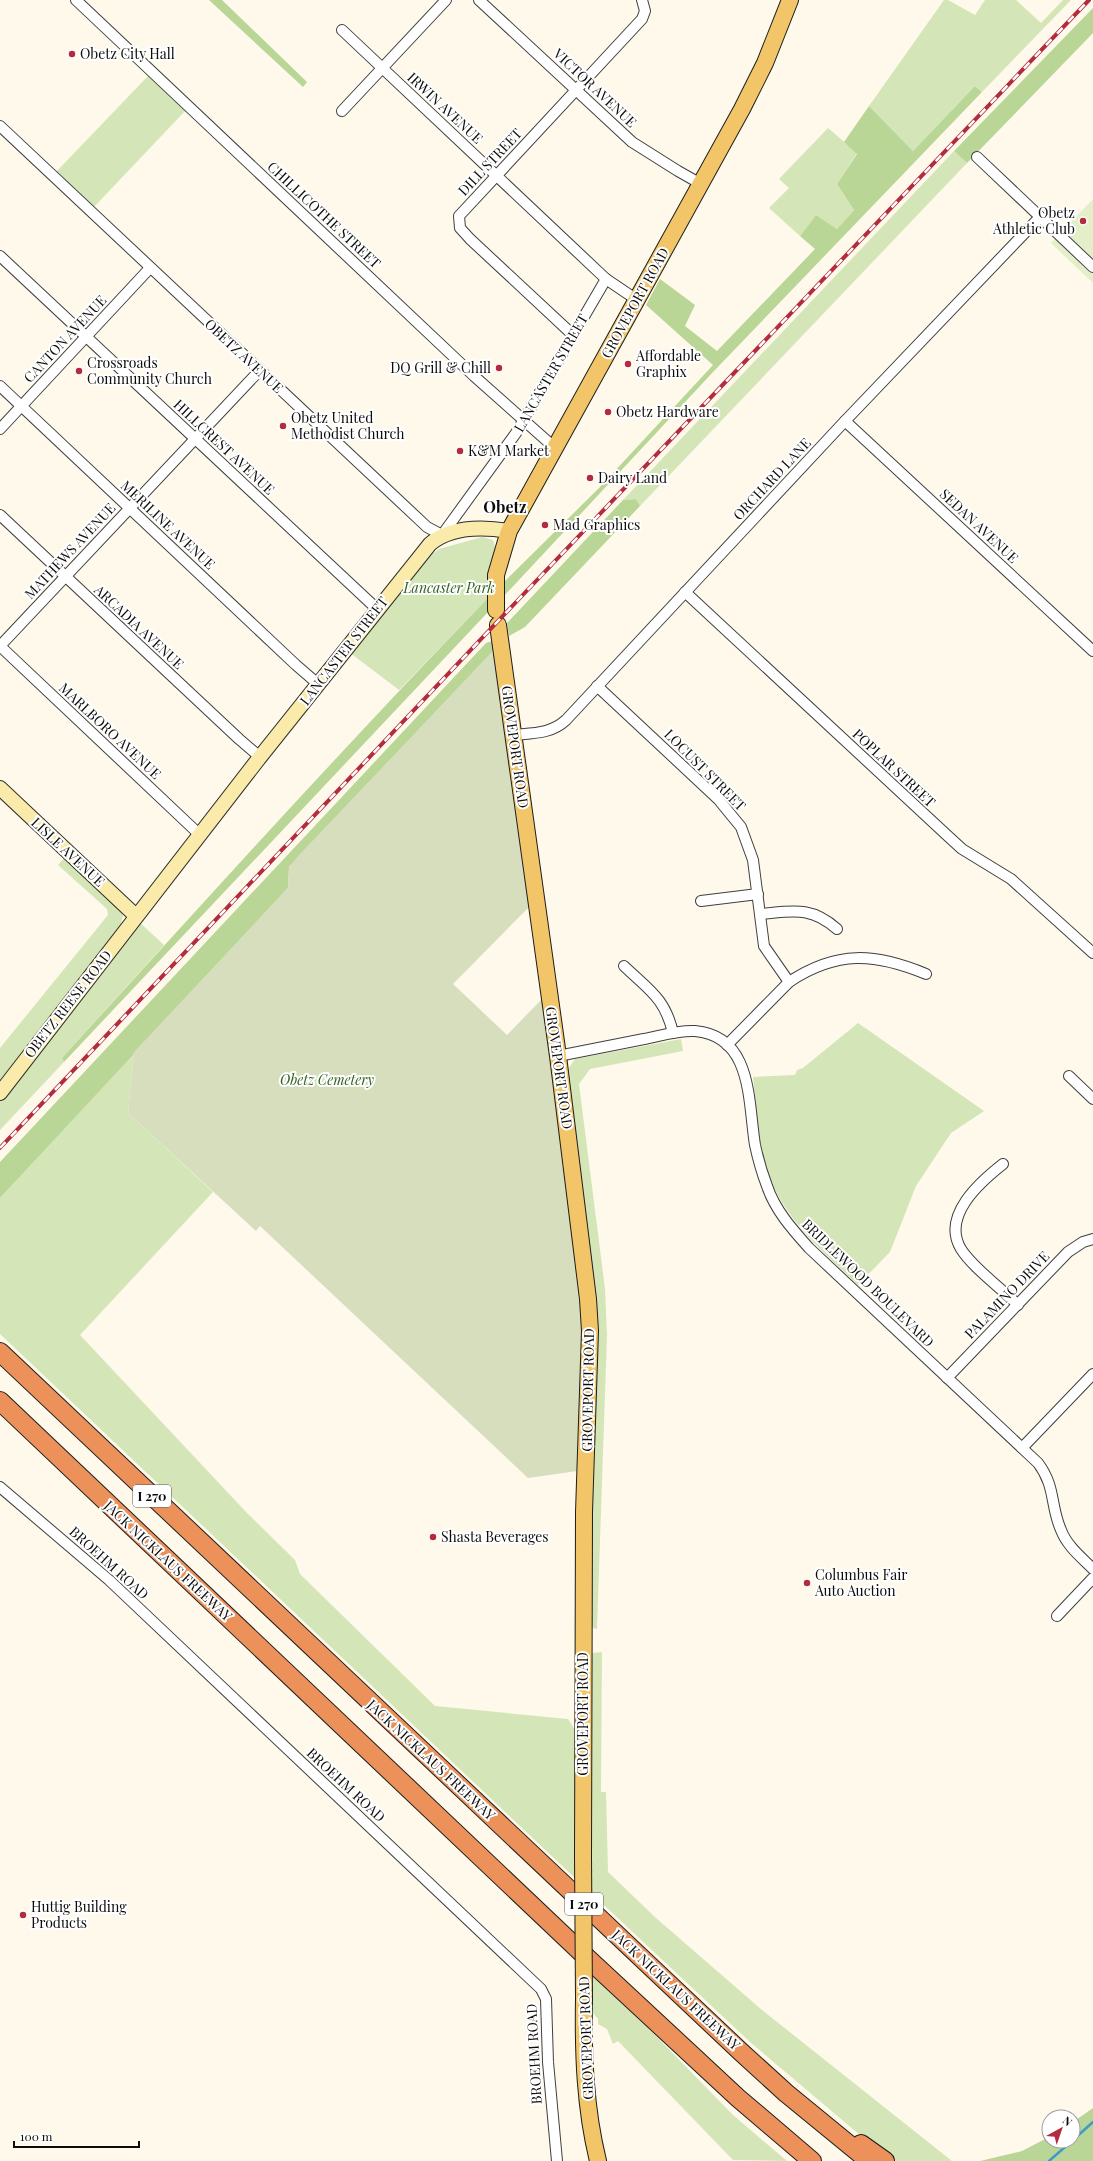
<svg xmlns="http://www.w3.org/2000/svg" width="1093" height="2161" viewBox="0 0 1093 2161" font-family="'Playfair Display',serif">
  <rect width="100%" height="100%" fill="#fef9eb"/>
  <g fill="#d4e6b7">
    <path d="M 944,0 L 948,0 L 975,15 L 985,0 L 1016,0 L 1041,23 L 1063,0 L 1071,0 L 982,92 L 975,86 L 913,151 L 869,106 Z"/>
    <path d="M 149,75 L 186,110 L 93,208 L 56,172 Z"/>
    <path d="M 828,128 L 857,153 L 837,184 L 854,210 L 837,229 L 816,215 L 800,236 L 769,208 L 789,188 L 779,179 Z"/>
    <path d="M 954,151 L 967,163 L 640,506 L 636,499 L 623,500 Z"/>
    <path d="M 482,537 L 493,540 C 499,552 488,584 487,599 L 399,690 L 349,652 L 431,555 L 439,549 Z"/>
    <path d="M 67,855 L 120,908 L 123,916 L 120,927 L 0,1083 L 0,1048 L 108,915 L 107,909 L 58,865 Z"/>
    <path d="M 138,921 L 164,945 L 62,1058 L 64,1062 L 0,1130 L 0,1101 Z"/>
    <path d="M 858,1023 L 984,1111 L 951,1133 L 916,1186 L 890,1252 L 858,1285 C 816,1245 776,1213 762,1153 C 757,1129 756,1102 753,1077 L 795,1075 L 797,1070 L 803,1068 Z"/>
    <path d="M 681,1039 L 683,1051 L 590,1069 L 579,1084 L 605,1289 L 607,1335 L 597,1629 L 593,1628 L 590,1621 L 591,1270 L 569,1068 L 575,1059 Z"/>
    <path d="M 134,1052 L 128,1113 L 213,1192 L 80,1335 L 247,1513 L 295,1560 L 300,1574 L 435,1706 L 568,1719 L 575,1730 L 577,1880 L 0,1334 L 0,1198 Z"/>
    <path d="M 602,1652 L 601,1792 L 606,1792 L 608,1872 L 656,1918 L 762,2010 L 952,2161 L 896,2161 L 860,2135 L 750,2042 L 590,1892 L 590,1658 L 593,1653 Z"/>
    <path d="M 590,1974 L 654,2034 L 733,2115 L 787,2161 L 733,2160 L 618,2041 L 613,2044 L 607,2029 L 598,2024 L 598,2019 L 591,2011 Z"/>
  </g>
  <g fill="#b9d697">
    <path d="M 209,0 L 222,0 L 307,82 L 303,87 Z"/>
    <path d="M 1093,8 L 1093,33 L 967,163 L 954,151 Z"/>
    <path d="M 975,86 L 982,92 L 714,371 L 504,596 L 501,585 L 599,488 L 713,365 L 646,305 L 660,279 L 695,305 L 685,326 L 717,351 L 815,249 L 800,236 L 816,215 L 837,229 L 854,210 L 837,184 L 857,154 L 844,142 L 869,106 L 913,151 Z"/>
    <path d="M 636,499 L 640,506 L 525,627 L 509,636 L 507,623 L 623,500 Z"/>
    <path d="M 487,599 L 489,611 L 64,1062 L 62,1058 C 202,904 342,749 487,599 Z"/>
    <path d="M 495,640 L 496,648 L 289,867 L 288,888 L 0,1198 L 0,1162 L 486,643 Z"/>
    <path d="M 1093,2108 L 1093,2161 L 980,2161 L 1022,2151 L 1049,2137 L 1049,2141 L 1073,2141 L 1073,2122 Z"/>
  </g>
  <path fill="#d6debe" d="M 496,648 L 531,905 L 453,984 L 507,1035 L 544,997 L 583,1295 L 585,1369 L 577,1471 L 528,1478 L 260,1226 L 256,1231 L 128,1113 L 134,1052 L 288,888 L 289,867 L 299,855 Z"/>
  <path fill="#e4eec9" d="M 1093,199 L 1093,283 L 1051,243 Z"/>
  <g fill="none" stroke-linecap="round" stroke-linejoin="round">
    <g stroke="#3d9bc6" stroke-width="2.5">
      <path d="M 1073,2140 L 1093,2122"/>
      <path d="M 1049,2161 L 1072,2141"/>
    </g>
    <g stroke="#3f3f3f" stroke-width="12">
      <g id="street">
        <path d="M 76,0 L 474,376 L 555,448"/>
        <path d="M 479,0 L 632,142 L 678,171 L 701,184"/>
        <path d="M 342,30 L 606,279 L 637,300"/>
        <path d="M 342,111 L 446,0"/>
        <path d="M 0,126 L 427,527 L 442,535 L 516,433 L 606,279"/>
        <path d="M 977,157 L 1093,267"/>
        <path d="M 0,256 L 377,609"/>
        <path d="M 573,335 L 470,239 L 460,228 L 459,216 L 642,19 L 645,11 L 642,0"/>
        <path d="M 0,386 L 296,665 L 318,684"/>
        <path d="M 845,421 L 1093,651"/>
        <path d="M 0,429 L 150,268"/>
        <path d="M 0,515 L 239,739 L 260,757"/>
        <path d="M 685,592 L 950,838 L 962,849 L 1011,879 L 1093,953"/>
        <path d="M 0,646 L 260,370"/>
        <path d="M 0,646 L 200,835"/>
        <path d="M 597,686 L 718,799 L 741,827 L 753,860 L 764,946 L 789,982"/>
        <path d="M 513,735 C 533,733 551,734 566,720 L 845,421 L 1039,218"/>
        <path d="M 701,901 L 758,894"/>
        <path d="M 761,914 C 793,911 811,906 837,929"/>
        <path d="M 624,966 C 649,990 665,998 673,1033"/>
        <path d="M 727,1045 L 789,982 C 837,950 875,953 926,974"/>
        <path d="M 558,1056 C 587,1050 615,1045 644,1039 C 660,1036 678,1030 695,1031 C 753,1036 748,1102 755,1145 C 758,1159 762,1173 767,1186 C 775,1210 792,1229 809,1248 L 1038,1463 C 1056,1487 1050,1505 1061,1530 C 1067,1546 1081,1557 1093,1569"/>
        <path d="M 1069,1076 L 1093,1099"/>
        <path d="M 1003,1164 C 980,1182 941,1216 961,1249 C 972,1267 1002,1289 1018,1305"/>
        <path d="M 947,1378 L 1068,1252 L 1083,1242 L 1093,1239"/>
        <path d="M 1022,1448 L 1093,1374"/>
        <path d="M 0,1487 L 109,1580 L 541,1989 L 546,1999 L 548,2062 L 557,2161"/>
        <path d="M 1057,1616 L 1093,1578"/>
      </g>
    </g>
    <g stroke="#2e2e2e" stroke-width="16">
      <g id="secondary">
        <path d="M 0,788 L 136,916"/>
        <path d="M 0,1093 L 260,757 L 430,544 C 451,526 484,527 509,531"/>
      </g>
    </g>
    <g stroke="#1d1d1d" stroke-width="18">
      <g id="primary">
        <path d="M 496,610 L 496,575 L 509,531 L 742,109 L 765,63 L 790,0"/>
        <path d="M 498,625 L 558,1056 L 588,1299 L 590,1331 L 584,1512 L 583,1856"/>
        <path d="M 584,1999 C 583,2054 585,2108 598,2161"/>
      </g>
    </g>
    <g stroke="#1d1d1d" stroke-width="20">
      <g id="highway">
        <path d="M 0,1352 L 741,2052 L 786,2093 L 869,2161"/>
        <path d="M 0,1401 L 583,1954 L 738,2098 L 812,2161"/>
        <path d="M 861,2144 L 885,2161"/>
      </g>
    </g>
    <use href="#street" stroke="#fff" stroke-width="10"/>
    <use href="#secondary" stroke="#fbebaa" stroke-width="14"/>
    <use href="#primary" stroke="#f2c568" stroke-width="16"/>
    <use href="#highway" stroke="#ed915a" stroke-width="18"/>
    <g stroke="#b42b3d" stroke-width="4">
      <path id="rail" d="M 0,1148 L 518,600 L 1089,0"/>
    </g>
    <use href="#rail" stroke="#fff" stroke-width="2.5" stroke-dasharray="8" stroke-linecap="butt"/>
    <g stroke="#1d1d1d" stroke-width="18" stroke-linecap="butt">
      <path id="primary-bridge" d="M 583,1856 L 584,1999"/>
    </g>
    <use href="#primary-bridge" stroke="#f2c568" stroke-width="16"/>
  </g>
  <g fill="#b42b3d" stroke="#fff" stroke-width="1.5">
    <circle cx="72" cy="54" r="4"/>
    <circle cx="1083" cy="221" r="4"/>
    <circle cx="628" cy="364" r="4"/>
    <circle cx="499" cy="368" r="4"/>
    <circle cx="79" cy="371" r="4"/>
    <circle cx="608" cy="412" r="4"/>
    <circle cx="283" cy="426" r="4"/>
    <circle cx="460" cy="451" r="4"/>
    <circle cx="590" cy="478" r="4"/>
    <circle cx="545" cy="525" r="4"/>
    <circle cx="433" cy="1537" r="4"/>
    <circle cx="807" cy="1583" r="4"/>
    <circle cx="23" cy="1915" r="4"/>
  </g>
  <g text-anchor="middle" stroke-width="4" stroke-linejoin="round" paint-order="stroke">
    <g fill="#fff" stroke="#555" stroke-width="1">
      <rect x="133" y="1485" width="38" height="22" rx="3"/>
      <rect x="565" y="1893" width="38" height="22" rx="3"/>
    </g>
    <g font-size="13" font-weight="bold" fill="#0c0c0c">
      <text x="152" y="1501">I 270</text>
      <text x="584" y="1909">I 270</text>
    </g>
    <g font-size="14" fill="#0c0c0c" stroke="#fff" text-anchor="start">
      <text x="80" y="59">Obetz City Hall</text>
      <text x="1075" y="218" text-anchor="end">Obetz<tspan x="1075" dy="16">Athletic Club</tspan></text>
      <text x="636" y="361">Affordable<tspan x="636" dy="16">Graphix</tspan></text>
      <text x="87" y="368">Crossroads<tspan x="87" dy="16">Community Church</tspan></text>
      <text x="491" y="373" text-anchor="end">DQ Grill &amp; Chill</text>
      <text x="616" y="417">Obetz Hardware</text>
      <text x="291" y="423">Obetz United<tspan x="291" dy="16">Methodist Church</tspan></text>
      <text x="468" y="456">K&amp;M Market</text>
      <text x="598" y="483">Dairy Land</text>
      <text x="553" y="530">Mad Graphics</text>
      <text x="441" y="1542">Shasta Beverages</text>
      <text x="815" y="1580">Columbus Fair<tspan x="815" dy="16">Auto Auction</tspan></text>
      <text x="31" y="1912">Huttig Building<tspan x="31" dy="16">Products</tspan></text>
    </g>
    <g font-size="14" fill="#0c0c0c" stroke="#fff">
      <text transform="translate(595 88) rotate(43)" y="5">VICTOR AVENUE</text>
      <text transform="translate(445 108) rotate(43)" y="5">IRWIN AVENUE</text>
      <text transform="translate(490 162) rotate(-47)" y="5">DILL STREET</text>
      <text transform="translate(324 215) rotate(43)" y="5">CHILLICOTHE STREET</text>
      <text transform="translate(635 303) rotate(-61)" y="5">GROVEPORT ROAD</text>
      <text transform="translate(65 339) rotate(-47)" y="5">CANTON AVENUE</text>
      <text transform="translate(244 356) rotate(43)" y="5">OBETZ AVENUE</text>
      <text transform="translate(551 373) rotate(-60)" y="5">LANCASTER STREET</text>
      <text transform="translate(224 447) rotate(43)" y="5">HILLCREST AVENUE</text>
      <text transform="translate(772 479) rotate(-47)" y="5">ORCHARD LANE</text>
      <text transform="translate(168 525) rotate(43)" y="5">MERILINE AVENUE</text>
      <text transform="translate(979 526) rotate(43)" y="5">SEDAN AVENUE</text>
      <text transform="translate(70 551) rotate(-47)" y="5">MATHEWS AVENUE</text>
      <text transform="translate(139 627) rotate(43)" y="5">ARCADIA AVENUE</text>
      <text transform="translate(344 651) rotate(-52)" y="5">LANCASTER STREET</text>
      <text transform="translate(110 731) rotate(43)" y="5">MARLBORO AVENUE</text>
      <text transform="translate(515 747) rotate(82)" y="5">GROVEPORT ROAD</text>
      <text transform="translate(894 768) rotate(43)" y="5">POPLAR STREET</text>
      <text transform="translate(705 770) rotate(45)" y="5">LOCUST STREET</text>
      <text transform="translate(68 852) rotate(43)" y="5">LISLE AVENUE</text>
      <text transform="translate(68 1004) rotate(-52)" y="5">OBETZ REESE ROAD</text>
      <text transform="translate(559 1068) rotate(82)" y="5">GROVEPORT ROAD</text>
      <text transform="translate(868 1283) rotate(44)" y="5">BRIDLEWOOD BOULEVARD</text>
      <text transform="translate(1007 1295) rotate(-46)" y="5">PALAMINO DRIVE</text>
      <text transform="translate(588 1390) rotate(-89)" y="5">GROVEPORT ROAD</text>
      <text transform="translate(168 1561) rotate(43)" y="5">JACK NICKLAUS FREEWAY</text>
      <text transform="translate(109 1563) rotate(42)" y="5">BROEHM ROAD</text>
      <text transform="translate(583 1714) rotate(-90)" y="5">GROVEPORT ROAD</text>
      <text transform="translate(431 1760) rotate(43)" y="5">JACK NICKLAUS FREEWAY</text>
      <text transform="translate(346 1785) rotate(43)" y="5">BROEHM ROAD</text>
      <text transform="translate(676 1990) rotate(43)" y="5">JACK NICKLAUS FREEWAY</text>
      <text transform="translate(586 2038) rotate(-92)" y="5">GROVEPORT ROAD</text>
      <text transform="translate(534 2054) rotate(-93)" y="5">BROEHM ROAD</text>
    </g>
    <g font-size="14" font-style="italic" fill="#326020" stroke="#fff">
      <text x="449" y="593">Lancaster Park</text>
      <text x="327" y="1085">Obetz Cemetery</text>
    </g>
    <g font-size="16" font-weight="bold" fill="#0c0c0c" stroke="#fff">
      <text x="505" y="513">Obetz</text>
    </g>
  </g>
  <g transform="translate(1061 2129) rotate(40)"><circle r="19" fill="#ffffff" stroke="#9e9e9e"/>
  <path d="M0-3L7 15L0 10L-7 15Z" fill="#b42b3d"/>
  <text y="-6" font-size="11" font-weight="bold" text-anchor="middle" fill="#0c0c0c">N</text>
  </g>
  <path d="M14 2141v6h125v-6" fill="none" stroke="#0c0c0c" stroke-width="2"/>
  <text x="20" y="2141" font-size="12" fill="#0c0c0c" stroke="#ffffff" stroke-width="3" paint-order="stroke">100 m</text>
</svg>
